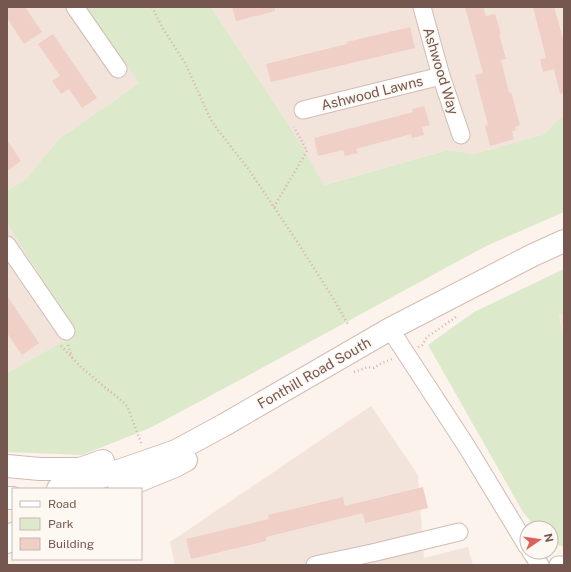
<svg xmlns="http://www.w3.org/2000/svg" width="571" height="572" viewBox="0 0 571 572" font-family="'Public Sans',sans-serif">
  <rect width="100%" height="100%" fill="#fcf3ed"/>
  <g fill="#f3e4db">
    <path d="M 7,7 L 85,7 L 139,83 L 59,139 L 26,179 L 7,191 Z"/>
    <path d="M 211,7 L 564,7 L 564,117 L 558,119 L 545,134 L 474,154 L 448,150 L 323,185 L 292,130 Z"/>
    <path d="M 7,223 L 76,334 L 7,373 Z"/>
    <path d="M 564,314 L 564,341 L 559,315 Z"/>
    <path d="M 371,406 L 418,475 L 424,558 L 468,547 L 473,565 L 175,565 L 170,542 Z"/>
  </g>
  <g fill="#dde9cb">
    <path d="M 85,7 L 211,7 L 292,130 L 324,185 L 448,150 L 474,154 L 545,134 L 558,119 L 564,117 L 564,212 L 486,246 L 251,374 L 150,428 L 82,455 L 7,452 L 7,373 L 76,334 L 7,223 L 7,191 L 26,179 L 59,139 L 139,83 Z"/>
    <path d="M 564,269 L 564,314 L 559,315 L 564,341 L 564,547 L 551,543 L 551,528 L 536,528 L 523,512 L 428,345 L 474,312 Z"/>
  </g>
  <g fill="#efcfc6">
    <path d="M 7,7 L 25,7 L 42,32 L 24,44 L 7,18 Z"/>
    <path d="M 232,7 L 275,7 L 275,11 L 236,21 Z"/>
    <path d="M 465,7 L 483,7 L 486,16 L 495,14 L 501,34 L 499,34 L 506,59 L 501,60 L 509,93 L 511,92 L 520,125 L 515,127 L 516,130 L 512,131 L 514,139 L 490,146 L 485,126 L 488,125 L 475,75 L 483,73 Z"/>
    <path d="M 533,7 L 554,7 L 564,42 L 564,93 L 560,94 L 554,69 L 543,72 L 540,59 L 546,58 Z"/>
    <path d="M 410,27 L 415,48 L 271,82 L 266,64 L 347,44 L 347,42 Z"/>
    <path d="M 53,34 L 97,98 L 82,108 L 69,89 L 61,94 L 52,81 L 60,76 L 38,44 Z"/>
    <path d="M 424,106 L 430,125 L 422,127 L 424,135 L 412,138 L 411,134 L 356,149 L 358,153 L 345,156 L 343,150 L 318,156 L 314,138 L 413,112 L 412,109 Z"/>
    <path d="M 7,140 L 21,161 L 7,171 Z"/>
    <path d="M 7,296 L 39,343 L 22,355 L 7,333 Z"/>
    <path d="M 423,487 L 428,508 L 365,523 L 363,513 L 266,537 L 266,541 L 191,559 L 186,539 L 269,519 L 268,515 L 343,497 L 345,506 Z"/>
  </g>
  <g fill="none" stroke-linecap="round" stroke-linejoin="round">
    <g stroke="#d0bcb4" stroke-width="19">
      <g id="minor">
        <path d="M 75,7 L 118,69"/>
        <path d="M 422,7 L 441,76 L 461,135"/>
        <path d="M 303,110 L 441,76"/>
        <path d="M 7,245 L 66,331"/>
        <path d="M 390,329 L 467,447 L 527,546"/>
        <path d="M 531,552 L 540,565"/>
        <path d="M 315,565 L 372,553 L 459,532"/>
        <path d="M 558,565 L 562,565"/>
      </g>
    </g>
    <g stroke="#d3bbb2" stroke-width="24">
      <g id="secondary">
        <path d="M 7,466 L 40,469 L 80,469 L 103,461"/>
        <path d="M 58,489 L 78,485 L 176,451 L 224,425 L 390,329 L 533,255 L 564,241"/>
        <path d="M 119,489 L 175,466 L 186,460"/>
        <path d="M 7,498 L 13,498"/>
        <path d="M 7,542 L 13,534"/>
      </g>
    </g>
    <g stroke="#d5b2a8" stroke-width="2.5" stroke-dasharray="1 3" stroke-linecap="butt">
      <path d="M 152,7 L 162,27 L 185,63 L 211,120 L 218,130 L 249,170 L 296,240 L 333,298 L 349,326"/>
      <path d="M 274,207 L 307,151 L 294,127"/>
      <path d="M 68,345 L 72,357"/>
      <path d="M 61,346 L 82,368 L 107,389 L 122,401 L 127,406 L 142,445"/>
      <path d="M 418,347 L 422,345 L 427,337 L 456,317"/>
      <path d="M 354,372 L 368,367 L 374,368 L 382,363 L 392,359"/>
    </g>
    <use href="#minor" stroke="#fff" stroke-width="17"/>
    <use href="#secondary" stroke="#fff" stroke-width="22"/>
  </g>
  <g text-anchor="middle" stroke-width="3" stroke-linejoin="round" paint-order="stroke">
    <g font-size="14" fill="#765750" stroke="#fef8f3">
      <text transform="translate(441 71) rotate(73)" y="5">Ashwood Way</text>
      <text transform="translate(372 93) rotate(-14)" y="5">Ashwood Lawns</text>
      <text transform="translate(314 373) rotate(-30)" y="5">Fonthill Road South</text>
    </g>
  </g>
  <rect width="571" height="572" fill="none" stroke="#765750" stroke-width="16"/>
  <rect x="12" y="488" width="130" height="72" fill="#fef8f3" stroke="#c8b8b2"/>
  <rect x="20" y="501" width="20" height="6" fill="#ffffff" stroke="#c8b8b2"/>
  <text x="48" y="508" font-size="12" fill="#765750">Road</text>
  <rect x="20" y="518" width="20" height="12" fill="#dde9cb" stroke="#c8b8b2"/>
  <text x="48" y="528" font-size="12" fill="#765750">Park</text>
  <rect x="20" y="538" width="20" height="12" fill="#efcfc6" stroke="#c8b8b2"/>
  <text x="48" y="548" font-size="12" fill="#765750">Building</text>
  <g transform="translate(539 540) rotate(77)"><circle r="19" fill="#fef8f3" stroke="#c8b8b2"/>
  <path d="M0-3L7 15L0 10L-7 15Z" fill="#dc615b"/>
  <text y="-6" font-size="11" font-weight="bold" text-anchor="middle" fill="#765750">N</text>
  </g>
</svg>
